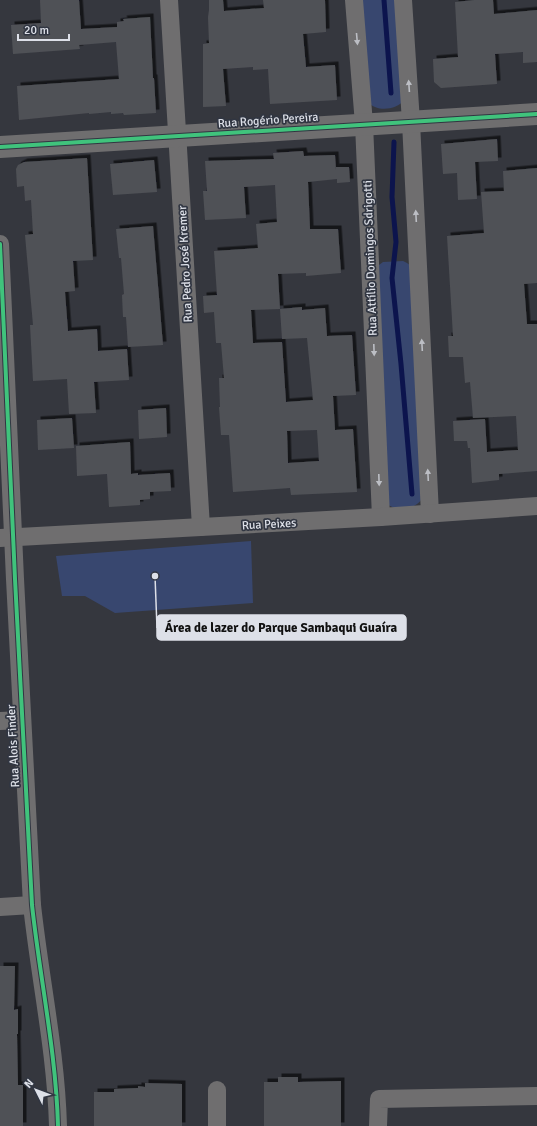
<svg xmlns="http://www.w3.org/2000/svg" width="537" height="1126" viewBox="0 0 537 1126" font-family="Signika,sans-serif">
  <defs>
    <filter id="shadow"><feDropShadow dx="3.5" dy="-3.5" stdDeviation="0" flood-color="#0009"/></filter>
  </defs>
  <rect width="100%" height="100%" fill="#35373e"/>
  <g fill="#38476f">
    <path d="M 361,0 L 396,0 L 404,100 C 397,110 377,112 369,103 Z"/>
    <path d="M 403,261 L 407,263 L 411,266 L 421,500 C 414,510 395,512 386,503 L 379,265 L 383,262 Z"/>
    <path d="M 251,541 L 253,603 L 115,613 L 85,596 L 62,596 L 56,556 Z"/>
  </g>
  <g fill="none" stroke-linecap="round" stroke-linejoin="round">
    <g stroke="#0c144d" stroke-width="5">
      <path d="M 384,0 L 391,93"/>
      <path d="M 394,142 L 392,197 L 396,242 L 392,278 L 401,364 L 412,494"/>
    </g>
  </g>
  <g fill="#4f5156" fill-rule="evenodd" filter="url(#shadow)">
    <path d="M 40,0 L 79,0 L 81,29 L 117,27 L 117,22 L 124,21 L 123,19 L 150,17 L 153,78 L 154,78 L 156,113 L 124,115 L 123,113 L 111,114 L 111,112 L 89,114 L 89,113 L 19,120 L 17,86 L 119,79 L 116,42 L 79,45 L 80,49 L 13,54 L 11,25 L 41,23 Z"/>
    <path d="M 209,0 L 223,0 L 224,11 L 264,8 L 263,0 L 325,0 L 326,32 L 303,34 L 306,67 L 335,65 L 337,100 L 270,104 L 268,69 L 253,70 L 253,67 L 223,69 L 226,106 L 203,107 L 203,44 L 209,43 L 208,17 L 209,10 Z"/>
    <path d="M 474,0 L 493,0 L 494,14 L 537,10 L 537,62 L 523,63 L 523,52 L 495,54 L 497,84 L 441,88 L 434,82 L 433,59 L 458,57 L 455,2 Z"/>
    <path d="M 497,139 L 498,161 L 475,162 L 477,199 L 458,200 L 457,173 L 443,174 L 441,144 Z"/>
    <path d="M 303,151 L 304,156 L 335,155 L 336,170 L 336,167 L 349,167 L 350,182 L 337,183 L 337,179 L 308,182 L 310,229 L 338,229 L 341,273 L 306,276 L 306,273 L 278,274 L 280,309 L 251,310 L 253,343 L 282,342 L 286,402 L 313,400 L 307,338 L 282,339 L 280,309 L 302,307 L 302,310 L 325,308 L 327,336 L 352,335 L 356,395 L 333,396 L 335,430 L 353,429 L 357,492 L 291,495 L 290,488 L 233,492 L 229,435 L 221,435 L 219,407 L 220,407 L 219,378 L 224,378 L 221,343 L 216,343 L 214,312 L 204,313 L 203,296 L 217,295 L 214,251 L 258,248 L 256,224 L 277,222 L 275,185 L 244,187 L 246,218 L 205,220 L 203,191 L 207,191 L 205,161 L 274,159 L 273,153 ZM 317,430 L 319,461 L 288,463 L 287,431 Z"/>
    <path d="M 87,158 L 93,260 L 73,261 L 75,291 L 65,292 L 68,331 L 97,329 L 98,351 L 127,349 L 129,380 L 94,382 L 96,413 L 69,414 L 67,379 L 33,381 L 30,325 L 33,325 L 25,235 L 33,234 L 31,200 L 25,201 L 24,186 L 17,187 L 16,169 L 18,165 L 24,162 Z"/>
    <path d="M 154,160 L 157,192 L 113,195 L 110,164 Z"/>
    <path d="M 537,168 L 537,283 L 524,284 L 527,324 L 537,324 L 537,471 L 499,474 L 499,480 L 472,483 L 470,448 L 468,448 L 467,441 L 454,441 L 453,421 L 485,419 L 487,452 L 518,450 L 516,416 L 473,418 L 470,382 L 465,383 L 463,357 L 449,357 L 448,336 L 453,336 L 447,236 L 484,233 L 481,192 L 504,191 L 503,171 Z"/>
    <path d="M 153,226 L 163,345 L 128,347 L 126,317 L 123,317 L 122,295 L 124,294 L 121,258 L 119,258 L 116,229 Z"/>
    <path d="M 166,408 L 167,437 L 139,439 L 138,410 Z"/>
    <path d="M 72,418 L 74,448 L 38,450 L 37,420 Z"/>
    <path d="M 130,442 L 131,474 L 138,473 L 138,475 L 170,473 L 171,491 L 150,492 L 150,499 L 140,500 L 140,505 L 109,507 L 107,474 L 77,476 L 76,446 Z"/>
    <path d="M 0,966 L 15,966 L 14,1010 L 18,1009 L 18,1034 L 17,1034 L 18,1085 L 23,1085 L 23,1126 L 0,1126 Z"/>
    <path d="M 278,1077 L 298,1077 L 298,1082 L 341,1081 L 341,1126 L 264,1126 L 264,1082 L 278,1082 Z"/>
    <path d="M 145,1083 L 182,1084 L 182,1126 L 94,1126 L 94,1092 L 114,1092 L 114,1089 L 138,1088 L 138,1086 L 145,1087 Z"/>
  </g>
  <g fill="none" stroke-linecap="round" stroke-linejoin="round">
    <g stroke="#6f6e6f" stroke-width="18">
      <path d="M 169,0 L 201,527"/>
      <path d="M 354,0 L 364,124 L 381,517"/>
      <path d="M 403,0 L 411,122 L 430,514"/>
      <path d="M 0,244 L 15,579 L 32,905 C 40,979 56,1052 58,1126"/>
      <path d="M 0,538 L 381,517 L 537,506"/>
      <path d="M 0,721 L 22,720"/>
      <path d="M 0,907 L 32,905"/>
      <path d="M 217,1126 L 217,1090"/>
      <path d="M 378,1126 L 379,1099 L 537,1096"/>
    </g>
    <path stroke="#6f6e6f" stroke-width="22" d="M 0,147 L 537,114"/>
    <g stroke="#313642" stroke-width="6">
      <g id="cycleway">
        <path d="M 0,147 L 537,114"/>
        <path d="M 0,244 L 15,579 L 32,905 C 40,979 56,1052 58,1126"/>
      </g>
    </g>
    <use href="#cycleway" stroke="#40c37c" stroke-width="4"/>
  </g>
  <defs><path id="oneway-solid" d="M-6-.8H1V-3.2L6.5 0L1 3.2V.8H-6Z"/></defs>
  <g fill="#bcbec4">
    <use href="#oneway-solid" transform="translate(357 39) rotate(85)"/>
    <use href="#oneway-solid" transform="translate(409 86) rotate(-94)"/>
    <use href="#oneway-solid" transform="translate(416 216) rotate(-93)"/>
    <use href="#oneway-solid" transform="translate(422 345) rotate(-93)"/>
    <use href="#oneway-solid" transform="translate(374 350) rotate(88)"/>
    <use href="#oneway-solid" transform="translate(428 475) rotate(-93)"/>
    <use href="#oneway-solid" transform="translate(379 480) rotate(88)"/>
  </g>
  <g text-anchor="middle" stroke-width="3.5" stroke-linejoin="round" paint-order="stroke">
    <g font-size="12" fill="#dde0e8" stroke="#313642">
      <text transform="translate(268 120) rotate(-4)" y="4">Rua Rogério Pereira</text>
      <text transform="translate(370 258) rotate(-92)" y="4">Rua Attílio Domingos Sdrigotti</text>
      <text transform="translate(185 264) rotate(-93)" y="4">Rua Pedro José Kremer</text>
      <text transform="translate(269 524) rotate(-3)" y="4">Rua Peixes</text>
      <text transform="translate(13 746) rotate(-93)" y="4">Rua Alois Finder</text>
    </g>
  </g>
  <path fill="none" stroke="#dde0e8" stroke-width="1.5" d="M155 576L157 628"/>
  <circle fill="#dde0e8" stroke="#313642" stroke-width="1.5" cx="155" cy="576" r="4"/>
  <rect fill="#dde0e8" stroke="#dde0e8" stroke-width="1.5" x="157" y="615" width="249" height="25" rx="4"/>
  <g font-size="13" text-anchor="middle" font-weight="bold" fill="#111">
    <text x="281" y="632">Área de lazer do Parque Sambaqui Guaíra</text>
  </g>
  <g transform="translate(36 1090) rotate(312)" stroke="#313642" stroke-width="3" paint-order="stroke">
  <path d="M0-3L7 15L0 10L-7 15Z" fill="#dde0e8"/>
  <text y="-6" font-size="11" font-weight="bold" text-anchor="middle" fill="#dde0e8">N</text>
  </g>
  <path d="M18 34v6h51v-6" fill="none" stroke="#dde0e8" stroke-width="2"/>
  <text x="24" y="34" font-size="12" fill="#dde0e8" stroke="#313642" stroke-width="3" paint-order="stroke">20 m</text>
</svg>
